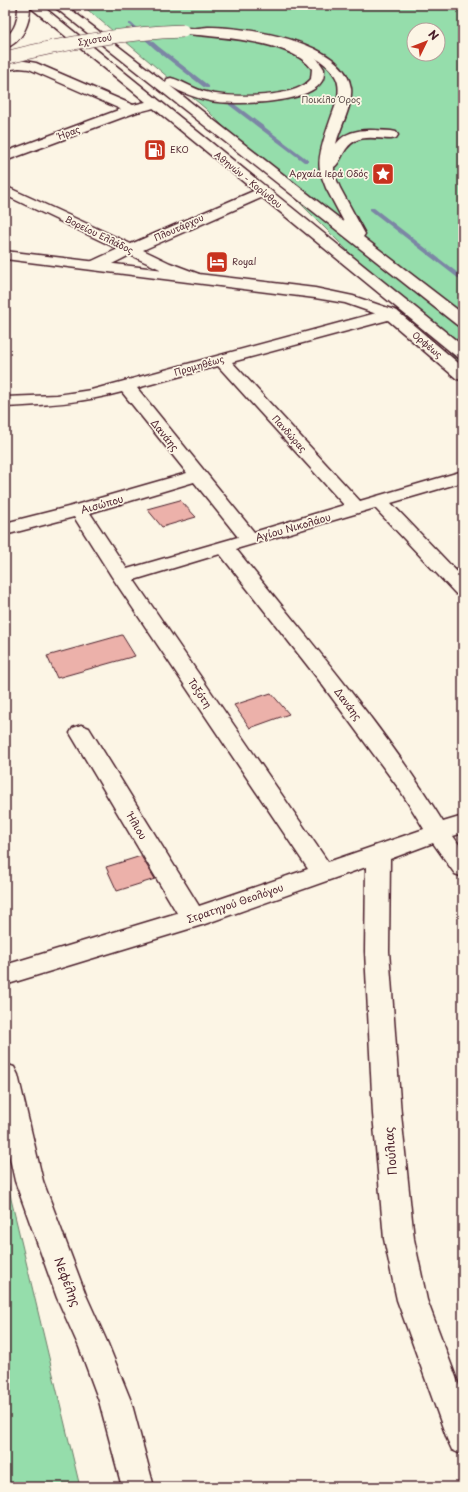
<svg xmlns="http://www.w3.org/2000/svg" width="468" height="1492" viewBox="0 0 468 1492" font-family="'Playpen Sans',sans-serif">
  <rect width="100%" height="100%" fill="#fcf5e5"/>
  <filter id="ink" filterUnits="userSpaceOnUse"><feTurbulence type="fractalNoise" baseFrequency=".025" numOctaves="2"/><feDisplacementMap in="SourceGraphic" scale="8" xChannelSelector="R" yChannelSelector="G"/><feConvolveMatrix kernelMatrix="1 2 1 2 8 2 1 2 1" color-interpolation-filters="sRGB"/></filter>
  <g filter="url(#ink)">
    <g fill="#95ddab" stroke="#707e6b" fill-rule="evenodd">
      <path d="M 82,5 L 463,5 L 463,366 L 206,109 ZM 414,30 L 438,30 L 438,54 L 414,54 Z"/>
      <path d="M 5,1159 L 11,1199 L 80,1487 L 5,1487 Z"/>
    </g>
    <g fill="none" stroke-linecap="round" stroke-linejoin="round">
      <g fill="#7b86a5" fill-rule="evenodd">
        <path d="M 129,23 L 131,23 L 159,47 L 209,86 L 209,88 L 205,88 L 155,49 L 129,25 Z"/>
        <path d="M 229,103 L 233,103 L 308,160 L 308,162 L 304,162 L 229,105 Z"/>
        <path d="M 370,208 L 374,208 L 463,277 L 463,282 L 370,210 Z"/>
      </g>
    </g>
    <g fill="#ecb1aa" stroke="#4a1f2b">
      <path d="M 180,500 L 196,517 L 162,527 L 147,509 Z"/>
      <path d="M 122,635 L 135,656 L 57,678 L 47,656 Z"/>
      <path d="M 271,693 L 289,714 L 250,728 L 234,705 Z"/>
      <path d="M 141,856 L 155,879 L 117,891 L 106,867 Z"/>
    </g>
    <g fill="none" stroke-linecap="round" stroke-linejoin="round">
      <g stroke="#4a1f2b" stroke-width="3">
        <g id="street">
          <path d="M 132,105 L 137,106 L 138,109 L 137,112 L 5,161 L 5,152 Z"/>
          <path d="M 5,186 L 131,244 L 258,189 L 263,188 L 268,189 L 270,192 L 268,195 L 143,250 L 170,263 L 199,274 L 202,277 L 199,280 L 194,282 L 160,269 L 130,255 C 119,260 102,271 90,268 L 87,265 L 90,262 L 118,249 L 5,195 Z"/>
          <path d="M 391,309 L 397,311 L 463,367 L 463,380 L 457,379 L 388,320 L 232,362 L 360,501 L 463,471 L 463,482 L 391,503 L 463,578 L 463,596 L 456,594 L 375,508 L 236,549 C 307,638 383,725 443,822 L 463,816 L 463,833 L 453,836 L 463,850 L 463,877 L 455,874 L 433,843 L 390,859 L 389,951 L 401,1114 L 414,1239 L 427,1300 L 463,1396 L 463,1455 L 452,1450 L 447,1439 L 397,1300 L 384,1239 L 373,1114 L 365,951 L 366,867 L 202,925 L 5,985 L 5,965 L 177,913 L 70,733 L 73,728 L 81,725 L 89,728 L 199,906 L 308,869 L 112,577 L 74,517 L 5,535 L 5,523 L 72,506 L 187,473 L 122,392 C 81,403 47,405 5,407 L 5,397 L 57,395 L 91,390 ZM 218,366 L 344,505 L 254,532 L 137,388 ZM 194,482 L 238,537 L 127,569 L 90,513 ZM 220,554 L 318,679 L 400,790 L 424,829 L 328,862 L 134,580 Z"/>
          <path d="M 5,1064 L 14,1067 L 18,1075 L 43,1181 L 86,1295 L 108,1344 L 131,1401 L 154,1487 L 122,1487 L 99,1401 L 79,1347 L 57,1298 L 15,1181 L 5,1136 Z"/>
        </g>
      </g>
      <g stroke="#4a1f2b" stroke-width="3">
        <path id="secondary" d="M 19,60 L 36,63 L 133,105 L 154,100 L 158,101 L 160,104 L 158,107 C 149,109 137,114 127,112 L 29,69 L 19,68 L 5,70 L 5,62 Z"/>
      </g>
      <g stroke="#4a1f2b" stroke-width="3">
        <g id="primary">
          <path d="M 208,27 C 246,27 345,41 351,88 C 353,106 340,127 336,144 C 349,126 372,130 391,131 L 396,132 L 398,135 L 396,138 L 391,139 C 370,138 354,133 343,154 C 340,159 338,165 334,167 L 334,172 L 332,175 L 322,175 C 312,160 334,114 338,97 C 339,90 339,82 335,76 C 317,42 228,34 193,34 L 189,33 L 187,31 L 189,29 Z"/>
          <path d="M 5,251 L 315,288 L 353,296 L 397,311 L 399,314 L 397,317 L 391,319 L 345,303 L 315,298 L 5,259 Z"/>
        </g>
      </g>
      <g stroke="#4a1f2b" stroke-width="3">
        <g id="highway">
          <path d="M 18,5 L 41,5 L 463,346 L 463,359 L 457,357 L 30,7 C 30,23 22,43 5,48 L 5,38 C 16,29 18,19 18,5 Z"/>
          <path d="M 52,5 L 65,5 L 166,83 L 167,79 L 171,78 C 183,81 193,89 206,92 C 228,98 284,98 304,85 C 306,84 309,81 311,79 L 312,69 C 292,41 220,37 187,34 L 183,33 L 181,31 L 183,29 L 187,28 C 219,30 291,36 315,57 C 319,60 321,65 324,69 C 324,73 324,78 322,81 C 308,105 234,105 210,101 C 196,98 182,93 170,86 L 344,222 L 326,188 L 320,172 L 322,169 L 332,169 L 340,188 L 365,234 L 363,237 L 463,314 L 463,327 L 457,325 Z"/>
        </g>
      </g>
      <use href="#street" fill="#fcf5e5" fill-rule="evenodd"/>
      <use href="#secondary" fill="#fcf5e5" fill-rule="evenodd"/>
      <use href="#primary" fill="#fcf5e5" fill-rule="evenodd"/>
      <use href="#highway" fill="#fcf5e5" fill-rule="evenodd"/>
      <g stroke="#4a1f2b" stroke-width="14" stroke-linecap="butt">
        <path id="primary-bridge" d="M 5,58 C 64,43 122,33 183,31"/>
      </g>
      <use href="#primary-bridge" stroke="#fcf5e5" stroke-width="13"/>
    </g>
  </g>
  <defs>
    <g id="fuel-square" transform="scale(1.15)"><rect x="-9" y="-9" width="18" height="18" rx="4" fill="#c8321e" stroke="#fcf5e5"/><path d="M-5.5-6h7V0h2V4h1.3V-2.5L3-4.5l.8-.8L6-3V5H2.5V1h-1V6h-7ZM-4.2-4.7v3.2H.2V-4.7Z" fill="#fff"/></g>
    <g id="sight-square" transform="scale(1.15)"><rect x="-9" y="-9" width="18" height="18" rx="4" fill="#c8321e" stroke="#fcf5e5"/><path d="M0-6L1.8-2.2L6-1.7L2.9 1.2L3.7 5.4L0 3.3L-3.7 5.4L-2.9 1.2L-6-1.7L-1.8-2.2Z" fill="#fff"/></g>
    <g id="hotel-square" transform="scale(1.15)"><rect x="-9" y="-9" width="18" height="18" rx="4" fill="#c8321e" stroke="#fcf5e5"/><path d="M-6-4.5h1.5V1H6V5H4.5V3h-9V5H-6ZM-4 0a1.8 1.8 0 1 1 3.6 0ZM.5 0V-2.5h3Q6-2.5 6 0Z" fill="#fff"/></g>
  </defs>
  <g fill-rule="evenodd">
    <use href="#fuel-square" x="155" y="150"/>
    <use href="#sight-square" x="383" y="174"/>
    <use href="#hotel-square" x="217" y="262"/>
  </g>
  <g text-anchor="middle" stroke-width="3.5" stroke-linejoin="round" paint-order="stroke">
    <g font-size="9" fill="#4a1f2b" stroke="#fcf5e5">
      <text transform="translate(95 40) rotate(-9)" y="3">Σχιστού</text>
      <text transform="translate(69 133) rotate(-21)" y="3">Ήρας</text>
      <text transform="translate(248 180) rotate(39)" y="3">Αθηνών - Κορίνθου</text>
      <text transform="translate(179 228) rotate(-24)" y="3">Πλουτάρχου</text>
      <text transform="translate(99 235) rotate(26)" y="3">Βορείου Ελλάδος</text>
      <text transform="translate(427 345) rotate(40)" y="3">Ορφέως</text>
      <text transform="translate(199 366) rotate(-16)" y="3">Προμηθέως</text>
      <text transform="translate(289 434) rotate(48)" y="3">Πανδώρας</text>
    </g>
    <g font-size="9" fill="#5d4e4b" stroke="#fcf5e5">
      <text x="331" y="103">Ποικίλο Όρος</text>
    </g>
    <g font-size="9" fill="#4a1f2b" stroke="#fcf5e5" text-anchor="start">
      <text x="170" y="153">EKO</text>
      <text x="368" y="177" text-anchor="end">Αρχαία Ιερά Οδός</text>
      <text x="232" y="265">Royal</text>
    </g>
    <g font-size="10" fill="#4a1f2b" stroke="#fcf5e5">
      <text transform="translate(165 435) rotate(51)" y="4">Δανάης</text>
      <text transform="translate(102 504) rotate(-16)" y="4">Αισώπου</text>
      <text transform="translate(293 527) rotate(-16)" y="4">Αγίου Νικολάου</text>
      <text transform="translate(200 693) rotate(56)" y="4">Τοξότη</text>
      <text transform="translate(348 704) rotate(53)" y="4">Δανάης</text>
      <text transform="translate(137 826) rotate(59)" y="4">Ήλιου</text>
      <text transform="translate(235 903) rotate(-19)" y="4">Στρατηγού Θεολόγου</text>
    </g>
    <g font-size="12" fill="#4a1f2b" stroke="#fcf5e5">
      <text transform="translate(391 1151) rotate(-95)" y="4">Πούλιας</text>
      <text transform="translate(67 1282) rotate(69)" y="4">Νεφέλης</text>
    </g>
  </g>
  <rect width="468" height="1492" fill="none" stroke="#fcf5e5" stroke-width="20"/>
  <rect x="10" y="10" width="448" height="1472" fill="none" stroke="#4a1f2b" stroke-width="1.5" filter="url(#ink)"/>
  <g transform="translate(426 42) rotate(47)"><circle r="19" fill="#fcf5e5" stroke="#b59f9b"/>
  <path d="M0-3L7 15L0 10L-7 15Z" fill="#c8321e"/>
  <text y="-6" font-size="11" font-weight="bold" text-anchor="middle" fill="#4a1f2b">N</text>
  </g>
</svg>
